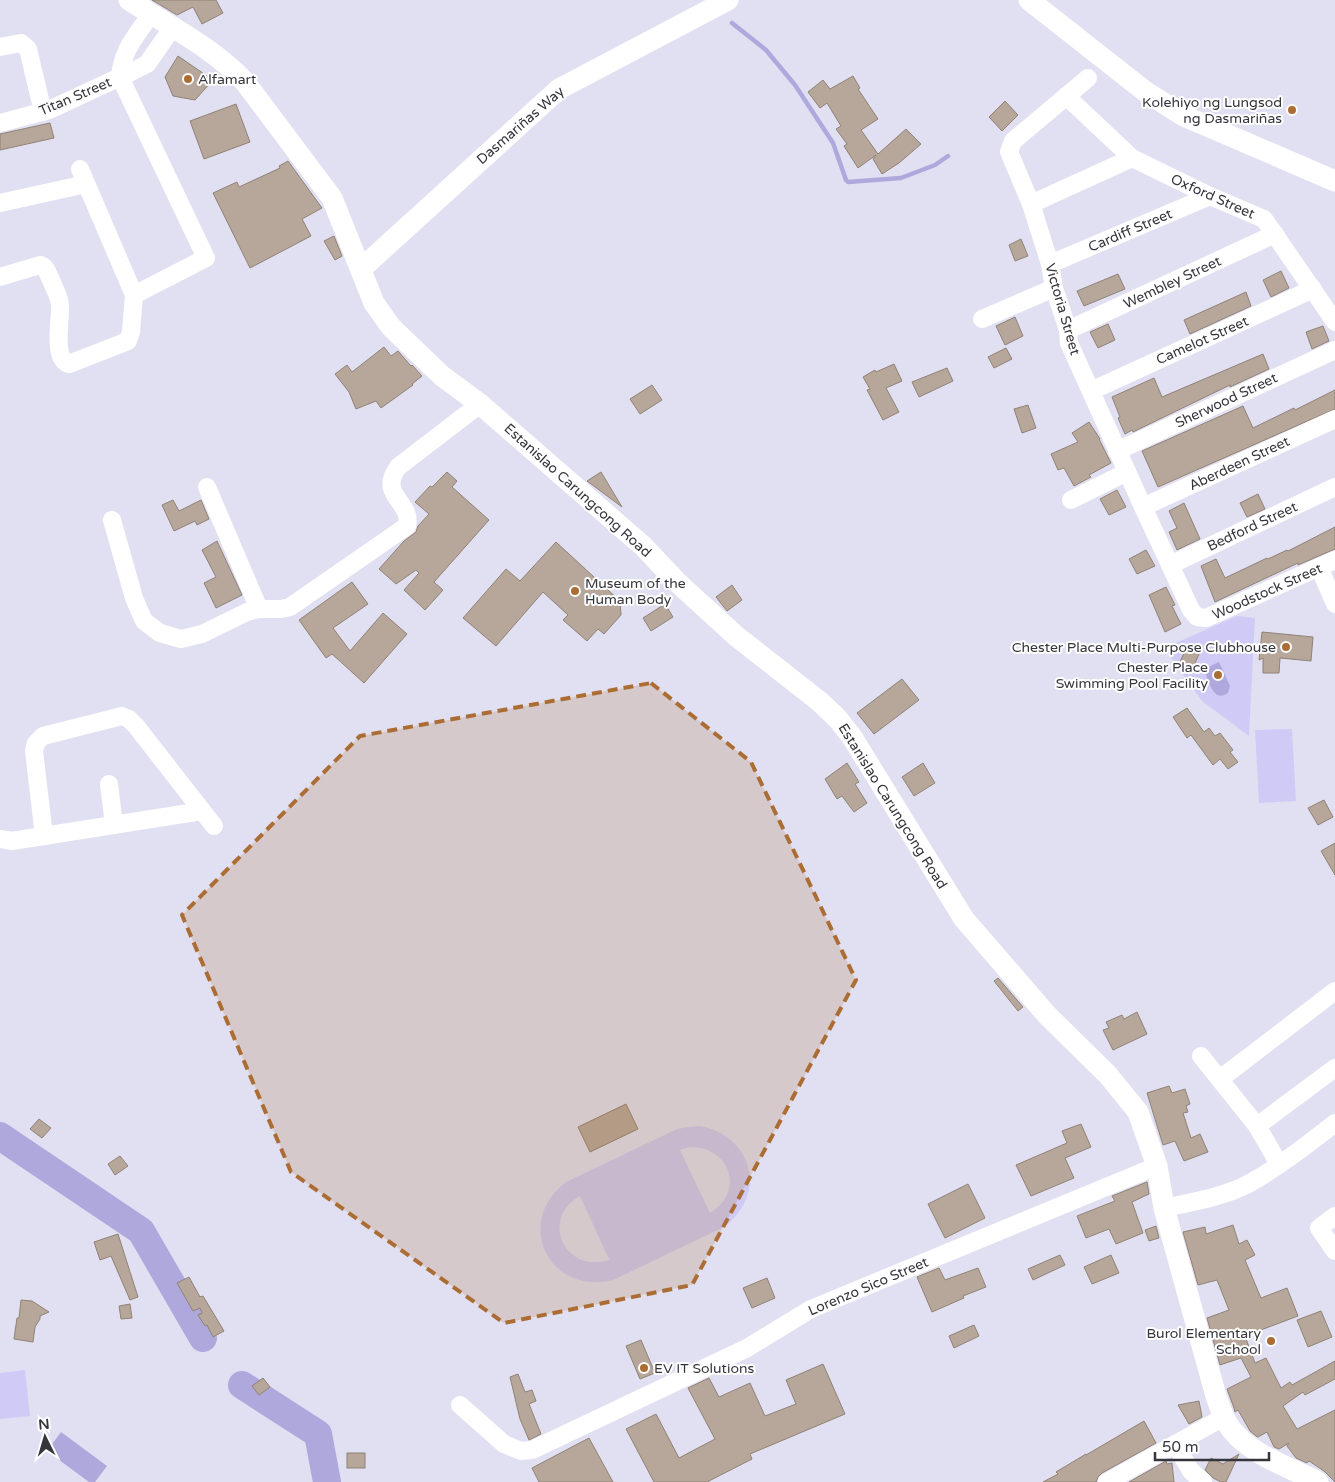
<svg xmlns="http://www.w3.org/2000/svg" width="1335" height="1482" viewBox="0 0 1335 1482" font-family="'Varela Round',sans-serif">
  <rect width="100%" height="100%" fill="#e1e0f2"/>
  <g fill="#cfcbf6" fill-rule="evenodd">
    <path d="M 1237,616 L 1255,618 L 1249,736 L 1202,701 L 1164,648 Z"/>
    <path d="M 1292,729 L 1296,801 L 1259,803 L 1255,730 Z"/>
    <path d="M 700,1126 C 753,1136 768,1194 724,1227 L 613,1280 C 549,1296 513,1222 566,1182 L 677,1129 L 688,1127 ZM 689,1147 C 730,1146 746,1191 710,1213 L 680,1150 ZM 580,1196 L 609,1259 L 609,1260 C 565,1274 539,1219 580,1196 Z"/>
    <path d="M 25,1370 L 30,1416 L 0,1419 L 0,1373 Z"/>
  </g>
  <g fill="#afa8dd">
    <path d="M 1219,662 L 1230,686 L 1228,693 C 1213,704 1208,679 1204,669 Z"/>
    <path d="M 61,1432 L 107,1466 L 95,1482 L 89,1482 L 47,1451 Z"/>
  </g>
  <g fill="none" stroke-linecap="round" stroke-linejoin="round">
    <path stroke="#afa8dd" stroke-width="4.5" d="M 732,23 L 766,50 L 795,85 L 833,143 L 846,180 L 848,182 L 901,178 L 935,165 L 948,156"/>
    <g stroke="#afa8dd" stroke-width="28">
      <path d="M 0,1136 L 141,1231 L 203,1338"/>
      <path d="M 242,1385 L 318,1434 L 327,1482"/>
    </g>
  </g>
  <g fill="#b6a79a" stroke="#908276">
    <path d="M 152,0 L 216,0 L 223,13 L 202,24 L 193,7 L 177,15 Z"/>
    <path d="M 178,56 L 213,80 L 195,100 L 173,96 L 165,77 Z"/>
    <path d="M 853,76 L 860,88 L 858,89 L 878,119 L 861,130 L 878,154 L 906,129 L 921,144 L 899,163 L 882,174 L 873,159 L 876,155 L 858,168 L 844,146 L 847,144 L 836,129 L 841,126 L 827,103 L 820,108 L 808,92 L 823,80 L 830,89 Z"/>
    <path d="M 1005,101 L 1018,115 L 1002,131 L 989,117 Z"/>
    <path d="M 236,104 L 250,142 L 204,159 L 190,121 Z"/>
    <path d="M 50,123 L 54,138 L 0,150 L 0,134 Z"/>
    <path d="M 288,161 L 322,208 L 302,219 L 311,236 L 250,268 L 213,193 L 237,182 L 239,187 L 280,168 L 279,166 Z"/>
    <path d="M 334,236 L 342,256 L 335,260 L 324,241 Z"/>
    <path d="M 1021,239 L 1028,256 L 1015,261 L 1009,245 Z"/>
    <path d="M 1281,271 L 1289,288 L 1271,297 L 1263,280 Z"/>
    <path d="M 1118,274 L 1125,289 L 1084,306 L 1077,291 Z"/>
    <path d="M 1246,292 L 1251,306 L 1190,334 L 1184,320 Z"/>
    <path d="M 1015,317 L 1023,336 L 1005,345 L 996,326 Z"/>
    <path d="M 1108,324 L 1115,340 L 1098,348 L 1090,332 Z"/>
    <path d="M 1323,326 L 1329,341 L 1312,349 L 1306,332 Z"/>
    <path d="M 384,347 L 391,356 L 398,351 L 411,366 L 412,365 L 422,376 L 412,384 L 413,385 L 381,408 L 376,401 L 356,409 L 349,392 L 335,374 L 347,365 L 352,372 Z"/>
    <path d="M 1006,348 L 1012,359 L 994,368 L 988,357 Z"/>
    <path d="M 1263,354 L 1269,369 L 1230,387 L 1230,385 L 1133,432 L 1132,430 L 1125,434 L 1118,418 L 1120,417 L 1112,397 L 1154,378 L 1162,397 Z"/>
    <path d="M 894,364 L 902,381 L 886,388 L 899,412 L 883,420 L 867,390 L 870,389 L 863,377 L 875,370 L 876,372 Z"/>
    <path d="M 947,368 L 953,381 L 919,397 L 912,382 Z"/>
    <path d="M 652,385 L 662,400 L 640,414 L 630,399 Z"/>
    <path d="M 1335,390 L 1335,409 L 1158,487 L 1142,451 L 1243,406 L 1253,428 L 1294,408 L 1295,410 Z"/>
    <path d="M 1028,405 L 1036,428 L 1022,433 L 1014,409 Z"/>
    <path d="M 1089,422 L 1100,439 L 1099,439 L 1111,463 L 1089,475 L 1091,477 L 1074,486 L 1064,468 L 1058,470 L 1051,454 L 1078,442 L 1072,433 Z"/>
    <path d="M 447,472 L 457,481 L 452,487 L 489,520 L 434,582 L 443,590 L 425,610 L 404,590 L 419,573 L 416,570 L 396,584 L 379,569 L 404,541 L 416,532 L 418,526 L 429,514 L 415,502 L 430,486 L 432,487 Z"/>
    <path d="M 601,472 L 622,507 L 587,481 Z"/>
    <path d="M 1117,490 L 1126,507 L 1109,515 L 1100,499 Z"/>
    <path d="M 1258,494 L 1265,509 L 1247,517 L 1240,503 Z"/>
    <path d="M 173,500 L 179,511 L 201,500 L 209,519 L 197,525 L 195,521 L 174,531 L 162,505 Z"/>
    <path d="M 1184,503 L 1200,539 L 1177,550 L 1169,532 L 1177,528 L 1169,511 Z"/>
    <path d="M 1335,527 L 1335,549 L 1298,565 L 1298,563 L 1215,602 L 1201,566 L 1216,559 L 1225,578 L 1267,558 L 1268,559 L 1287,550 L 1288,551 Z"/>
    <path d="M 217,541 L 242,595 L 216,608 L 204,583 L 216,577 L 202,550 Z"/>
    <path d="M 556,542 L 620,601 L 621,615 L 604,634 L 598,629 L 587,641 L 563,620 L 568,615 L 543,592 L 496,646 L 463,618 L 506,569 L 520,581 Z"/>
    <path d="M 1146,550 L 1155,566 L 1137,574 L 1129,559 Z"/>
    <path d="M 352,582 L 368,604 L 333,628 L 350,651 L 383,613 L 407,634 L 364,683 L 332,654 L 326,658 L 299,620 Z"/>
    <path d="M 732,585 L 742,600 L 727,611 L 716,597 Z"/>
    <path d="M 1166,587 L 1175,605 L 1172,606 L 1181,624 L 1165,632 L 1149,595 Z"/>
    <path d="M 665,604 L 673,617 L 651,631 L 643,618 Z"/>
    <path d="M 1262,632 L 1313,637 L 1311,661 L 1280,658 L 1279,673 L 1263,673 L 1263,658 L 1259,660 Z"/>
    <path d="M 1187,647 L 1200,652 L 1191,672 L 1178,666 Z"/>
    <path d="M 902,679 L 919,700 L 874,734 L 857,713 Z"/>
    <path d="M 1187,708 L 1204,732 L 1209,728 L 1215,736 L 1220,733 L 1233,750 L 1230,752 L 1238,762 L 1228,769 L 1220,759 L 1213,765 L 1191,735 L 1187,738 L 1173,717 Z"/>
    <path d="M 847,763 L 859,782 L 855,784 L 867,803 L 854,812 L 842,796 L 837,799 L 825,779 Z"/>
    <path d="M 923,763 L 935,783 L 914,796 L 902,777 Z"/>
    <path d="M 1324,800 L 1333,817 L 1318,825 L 1308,808 Z"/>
    <path d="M 1335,843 L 1335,875 L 1321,851 Z"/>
    <path d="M 998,978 L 1023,1007 L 1018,1011 L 994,981 Z"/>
    <path d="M 1137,1012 L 1147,1034 L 1113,1050 L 1103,1030 L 1109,1028 L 1106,1022 L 1122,1015 L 1124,1019 Z"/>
    <path d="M 1169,1086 L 1172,1093 L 1185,1089 L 1190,1104 L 1186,1106 L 1188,1112 L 1183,1113 L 1191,1138 L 1200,1134 L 1208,1152 L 1184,1161 L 1175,1141 L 1163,1145 L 1147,1093 Z"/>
    <path d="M 626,1104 L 638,1129 L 590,1152 L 578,1127 Z"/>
    <path d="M 39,1119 L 51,1128 L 42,1138 L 30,1129 Z"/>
    <path d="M 1081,1124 L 1091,1147 L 1065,1158 L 1074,1178 L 1031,1196 L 1016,1165 L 1067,1143 L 1062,1131 Z"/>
    <path d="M 120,1156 L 128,1166 L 115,1175 L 108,1164 Z"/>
    <path d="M 1147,1182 L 1149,1194 L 1132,1202 L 1143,1233 L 1116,1244 L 1109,1229 L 1086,1238 L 1077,1216 L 1115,1201 L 1112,1196 Z"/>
    <path d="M 968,1184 L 985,1218 L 945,1238 L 928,1204 Z"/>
    <path d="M 1233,1225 L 1239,1244 L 1247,1240 L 1255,1255 L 1245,1260 L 1261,1298 L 1287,1288 L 1298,1316 L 1245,1336 L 1255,1363 L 1266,1358 L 1281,1388 L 1290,1382 L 1292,1385 L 1335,1361 L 1335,1379 L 1305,1395 L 1303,1392 L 1283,1406 L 1297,1429 L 1335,1410 L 1335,1482 L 1324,1471 L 1309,1461 L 1307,1463 L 1296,1458 L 1287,1446 L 1289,1443 L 1279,1449 L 1274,1447 L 1267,1432 L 1258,1437 L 1256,1436 L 1250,1431 L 1238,1410 L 1235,1412 L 1234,1408 L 1227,1389 L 1251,1377 L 1241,1358 L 1220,1365 L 1207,1318 L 1229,1310 L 1217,1280 L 1198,1285 L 1183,1232 L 1205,1227 L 1206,1234 Z"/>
    <path d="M 1156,1226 L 1159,1238 L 1149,1241 L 1145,1230 Z"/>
    <path d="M 118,1234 L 138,1297 L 130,1300 L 111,1256 L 100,1260 L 94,1242 Z"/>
    <path d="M 1060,1255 L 1065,1265 L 1033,1280 L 1028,1269 Z"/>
    <path d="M 1111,1255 L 1119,1273 L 1092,1284 L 1084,1267 Z"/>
    <path d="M 939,1268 L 945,1280 L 978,1268 L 986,1287 L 963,1296 L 964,1298 L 932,1312 L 917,1277 Z"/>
    <path d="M 189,1277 L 200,1297 L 203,1296 L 224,1331 L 213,1337 L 207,1325 L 205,1326 L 198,1315 L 202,1313 L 200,1308 L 193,1311 L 177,1283 Z"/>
    <path d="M 767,1278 L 775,1298 L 752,1308 L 743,1288 Z"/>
    <path d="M 21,1300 L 32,1301 L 49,1312 L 40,1316 L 40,1319 L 35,1327 L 33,1342 L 14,1339 L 17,1318 L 19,1318 Z"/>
    <path d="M 130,1304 L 132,1318 L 121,1319 L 119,1306 Z"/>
    <path d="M 1321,1311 L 1332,1337 L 1308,1347 L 1297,1320 Z"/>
    <path d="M 974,1325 L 979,1336 L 954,1348 L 949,1336 Z"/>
    <path d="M 641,1340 L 655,1373 L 640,1379 L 626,1346 Z"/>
    <path d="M 823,1364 L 845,1414 L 750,1454 L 752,1459 L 707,1482 L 654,1482 L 626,1429 L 656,1414 L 679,1458 L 715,1439 L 688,1388 L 709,1378 L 719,1397 L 750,1383 L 765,1416 L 796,1404 L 786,1380 Z"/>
    <path d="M 518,1374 L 525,1392 L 532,1390 L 536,1401 L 529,1404 L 541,1434 L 529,1440 L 520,1419 L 510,1377 Z"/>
    <path d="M 263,1378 L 270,1387 L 259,1395 L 252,1386 Z"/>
    <path d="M 1199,1401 L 1202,1417 L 1189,1424 L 1178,1405 Z"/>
    <path d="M 1144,1421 L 1156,1443 L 1102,1473 L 1098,1477 L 1096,1482 L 1043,1482 L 1058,1474 L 1056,1472 L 1086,1454 L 1086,1455 Z"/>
    <path d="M 589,1438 L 613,1482 L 539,1482 L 532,1468 Z"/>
    <rect x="347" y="1453" width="18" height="15"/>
    <path d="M 1239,1454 L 1226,1482 L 1221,1482 L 1213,1478 L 1205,1470 L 1211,1458 L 1223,1464 Z"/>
    <path d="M 1166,1461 L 1167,1464 L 1172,1463 L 1174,1482 L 1129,1482 Z"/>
  </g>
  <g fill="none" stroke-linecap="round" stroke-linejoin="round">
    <g stroke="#fff" stroke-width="18">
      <path d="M 0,47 L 21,43 L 28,49 L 43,112"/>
      <path d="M 1088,78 L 1013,141 L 1009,152 L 1031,204 L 1050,264 L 1054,288 L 1068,330 L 1069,343 L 1143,507 L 1191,610 L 1197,617 L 1206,618 L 1335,560"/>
      <path d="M 1066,96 L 1132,158 L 1210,196 L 1264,219 L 1335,322"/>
      <path d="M 0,123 L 49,110 L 133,71 L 147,64 L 173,27"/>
      <path d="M 0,203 L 86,184"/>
      <path d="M 1031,204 L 1132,158"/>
      <path d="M 1050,264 L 1210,196"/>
      <path d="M 0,277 L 40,265 C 47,267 48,274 51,280 C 54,288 60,297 60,306 C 61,320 52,359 69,364 L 128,341 L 131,332 L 134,295 L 80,169"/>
      <path d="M 134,295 L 206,258 L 120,77 C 122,50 136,36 151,14"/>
      <path d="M 982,319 L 1054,288"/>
      <path d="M 1068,330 L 1275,234"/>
      <path d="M 1091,391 L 1313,289"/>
      <path d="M 1117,451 L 1335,350"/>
      <path d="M 207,487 L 259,609 L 281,609 L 290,607 L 407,526 C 413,501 377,496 398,467 L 480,404"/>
      <path d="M 1071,500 L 1127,472"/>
      <path d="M 1143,507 L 1335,419"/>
      <path d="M 112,520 L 134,598 L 144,621 L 160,633 L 181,639 L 202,634 L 247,612 L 259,609"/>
      <path d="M 1170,565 L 1335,487"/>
      <path d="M 1319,567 L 1335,604"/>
      <path d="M 109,784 L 114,825"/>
      <path d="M 44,836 L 34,751 L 36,743 L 43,736 L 122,716 L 129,719 L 136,726 L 214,826"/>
      <path d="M 0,839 L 12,841 L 202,811"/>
      <path d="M 1201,1056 L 1257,1126 L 1279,1164"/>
      <path d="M 1220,1079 L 1335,991"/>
      <path d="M 1257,1126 L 1335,1068"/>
      <path d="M 1164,1208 C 1192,1202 1224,1197 1250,1183 C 1280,1166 1308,1144 1335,1123"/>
      <path d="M 1335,1216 L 1319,1228 L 1335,1251"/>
      <path d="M 460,1405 L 504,1444 L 521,1451 L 532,1450 L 747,1348 L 811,1309 L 1157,1166"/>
      <path d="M 1175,1444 L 1191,1471 L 1203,1482"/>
      <path d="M 1107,1482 L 1224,1417"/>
    </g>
    <g stroke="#fff" stroke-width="21">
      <path d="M 129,0 C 169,26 212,47 245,82 L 332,198 L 374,303 L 391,327 L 442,376 L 480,404 L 643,546 L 678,583 L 736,636 L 819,701 L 837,718 L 852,737 L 964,919 L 1047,1015 L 1108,1075 L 1138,1112 L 1157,1166 L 1164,1208 L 1216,1396 C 1220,1407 1223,1419 1231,1429 C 1251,1455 1289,1467 1318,1482"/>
      <path d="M 1029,0 L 1146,92 L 1184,116 L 1335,181"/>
      <path d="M 361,269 L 559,89 L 728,0"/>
    </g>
  </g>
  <path fill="#ab6d33" fill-opacity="0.2" stroke="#ab6d33" stroke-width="4" stroke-dasharray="10 6" stroke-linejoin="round" d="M 651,683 L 751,762 L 856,980 L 692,1285 L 504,1323 L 291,1172 L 182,915 L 360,736 Z"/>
  <g fill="#ab6d33" stroke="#fff" stroke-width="2">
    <circle cx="188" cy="79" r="5"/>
    <circle cx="1292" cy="110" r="5"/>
    <circle cx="575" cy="591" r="5"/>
    <circle cx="1286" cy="647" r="5"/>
    <circle cx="1218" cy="675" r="5"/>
    <circle cx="1271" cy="1341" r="5"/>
    <circle cx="644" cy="1368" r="5"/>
  </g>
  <g text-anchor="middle" stroke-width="4" stroke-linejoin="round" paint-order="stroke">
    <g font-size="14" fill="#35353c" stroke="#fff" text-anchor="end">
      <text x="198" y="84" text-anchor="start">Alfamart</text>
      <text x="1282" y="107">Kolehiyo ng Lungsod<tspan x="1282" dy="16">ng Dasmariñas</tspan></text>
      <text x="585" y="588" text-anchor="start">Museum of the<tspan x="585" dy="16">Human Body</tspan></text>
      <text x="1276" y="652">Chester Place Multi-Purpose Clubhouse</text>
      <text x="1208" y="672">Chester Place<tspan x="1208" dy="16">Swimming Pool Facility</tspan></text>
      <text x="1261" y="1338">Burol Elementary<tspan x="1261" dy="16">School</tspan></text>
      <text x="654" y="1373" text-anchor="start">EV IT Solutions</text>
    </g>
    <g font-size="14" fill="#35353c" stroke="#fff">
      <text transform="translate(75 96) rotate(-23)" y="5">Titan Street</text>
      <text transform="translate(520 125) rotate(-41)" y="5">Dasmariñas Way</text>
      <text transform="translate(1213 196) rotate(24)" y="5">Oxford Street</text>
      <text transform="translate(1130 230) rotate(-23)" y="5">Cardiff Street</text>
      <text transform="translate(1172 282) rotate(-25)" y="5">Wembley Street</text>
      <text transform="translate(1063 309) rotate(74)" y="5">Victoria Street</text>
      <text transform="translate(1202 340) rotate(-24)" y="5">Camelot Street</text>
      <text transform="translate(1226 400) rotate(-25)" y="5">Sherwood Street</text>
      <text transform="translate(1239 463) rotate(-25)" y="5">Aberdeen Street</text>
      <text transform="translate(578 490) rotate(42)" y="5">Estanislao Carungcong Road</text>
      <text transform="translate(1252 526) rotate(-25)" y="5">Bedford Street</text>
      <text transform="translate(1267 591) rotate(-24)" y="5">Woodstock Street</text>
      <text transform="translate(893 806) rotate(58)" y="5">Estanislao Carungcong Road</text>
      <text transform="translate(868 1286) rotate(-23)" y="5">Lorenzo Sico Street</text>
    </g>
  </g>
  <g transform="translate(45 1437) rotate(355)" stroke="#ffffff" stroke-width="4" paint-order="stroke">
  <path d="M0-4L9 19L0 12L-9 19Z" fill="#35353c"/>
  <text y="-8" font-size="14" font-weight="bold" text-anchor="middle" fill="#35353c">N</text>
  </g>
  <path d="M1155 1452v8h114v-8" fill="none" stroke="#35353c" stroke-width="2.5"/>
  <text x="1162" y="1452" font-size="15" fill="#35353c" stroke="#ffffff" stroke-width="4" paint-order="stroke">50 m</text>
</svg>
